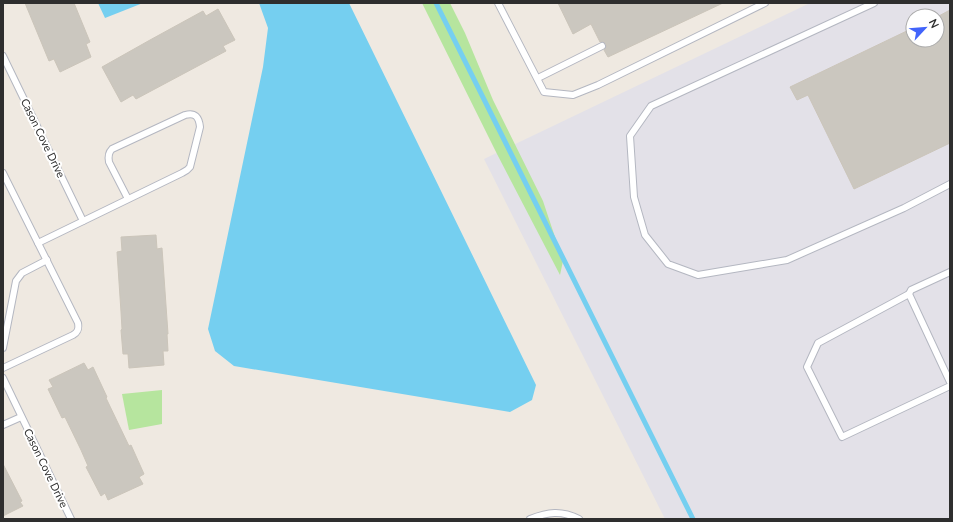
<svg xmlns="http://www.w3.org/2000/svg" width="953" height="522" viewBox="0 0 953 522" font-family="Lato,sans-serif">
  <rect width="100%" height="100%" fill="#efe9e1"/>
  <path fill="#e3e1e8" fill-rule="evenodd" d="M 810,3 L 950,3 L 950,519 L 665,519 L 484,159 ZM 913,16 L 937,16 L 937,40 L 913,40 Z"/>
  <g fill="#b6e59e">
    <path d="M 422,3 L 450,3 L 465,33 L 493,100 L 543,201 L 563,261 L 560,275 L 497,154 Z"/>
    <path d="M 162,390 L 162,424 L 129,430 L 122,394 Z"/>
  </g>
  <g fill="#75cff0">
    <path d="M 98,3 L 143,3 L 105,18 Z"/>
    <path d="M 259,3 L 349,3 L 536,385 L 532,400 L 510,412 L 234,366 L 215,351 L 208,329 L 263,67 L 268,28 Z"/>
  </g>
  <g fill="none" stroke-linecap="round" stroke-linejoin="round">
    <path stroke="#75cff0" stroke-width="5" d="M 436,3 L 693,519"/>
  </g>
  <g fill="#cbc7bf" stroke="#cbc5ba">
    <path d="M 25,3 L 74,3 L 90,42 L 86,44 L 91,57 L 60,72 L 54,59 L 49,61 Z"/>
    <path d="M 558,3 L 723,3 L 608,57 L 604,50 L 606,47 L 606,44 L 603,42 L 600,42 L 591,24 L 573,34 Z"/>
    <path d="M 218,9 L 235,40 L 223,46 L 226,51 L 136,99 L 133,95 L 121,102 L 102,67 L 150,40 L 203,11 L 206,16 Z"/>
    <path d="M 950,10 L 950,143 L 854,189 L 808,95 L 797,100 L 790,87 L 913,28 L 913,40 L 937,40 L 937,17 Z"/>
    <path d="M 156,235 L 157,249 L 162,248 L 168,334 L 167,334 L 168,351 L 163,351 L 164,365 L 129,368 L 128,354 L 123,354 L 121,330 L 122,329 L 121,312 L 117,252 L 122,251 L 121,237 Z"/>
    <path d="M 84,363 L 88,370 L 93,367 L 107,397 L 106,398 L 129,446 L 131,445 L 144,474 L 139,477 L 143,484 L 108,500 L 105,493 L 101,496 L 86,467 L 88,466 L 81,450 L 65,417 L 62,418 L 48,389 L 53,387 L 49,380 Z"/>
    <path d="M 3,464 L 22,501 L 20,502 L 23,506 L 3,516 Z"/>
  </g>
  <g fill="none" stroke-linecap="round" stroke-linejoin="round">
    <g stroke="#b4b7c1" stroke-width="8">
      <g id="lane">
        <path d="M 498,3 L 544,92 L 573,95 L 598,85 L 765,3"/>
        <path d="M 874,3 L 651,106 L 630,136 L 634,197 L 645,235 L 668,264 L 698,275 L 787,260 L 904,208 L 950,184"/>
        <path d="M 3,56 L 83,221"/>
        <path d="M 538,78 L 602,46"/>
        <path d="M 3,173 L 78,323 C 79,329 78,332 73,335 L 3,368"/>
        <path d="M 38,243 L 182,173 L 187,170 L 190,167 L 200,127 C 199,117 195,112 185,115 L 112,149 C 108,153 108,157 109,162 L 128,199"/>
        <path d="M 950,272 L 911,290 L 909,294 L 950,382"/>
        <path d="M 909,294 L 818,343 L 807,367 L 842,437 L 950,386"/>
        <path d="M 3,348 L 16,281 L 22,273 L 47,260"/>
        <path d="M 3,378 L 71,519"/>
        <path d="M 3,425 L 21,417"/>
        <path d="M 530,519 C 548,512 561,510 579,519"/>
      </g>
    </g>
    <use href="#lane" stroke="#fff" stroke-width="6"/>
  </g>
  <g text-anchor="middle" stroke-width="4" stroke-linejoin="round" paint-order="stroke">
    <g font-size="11" fill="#2e2e2e" stroke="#fff">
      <text transform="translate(43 138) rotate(64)" y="4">Cason Cove Drive</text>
      <text transform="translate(46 468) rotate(64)" y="4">Cason Cove Drive</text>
    </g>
  </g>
  <rect width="953" height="522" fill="none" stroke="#2e2e2e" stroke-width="8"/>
  <g transform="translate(925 28) rotate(64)"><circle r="19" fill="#ffffff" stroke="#ababab"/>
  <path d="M0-3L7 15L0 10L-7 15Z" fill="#4264fb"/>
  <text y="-6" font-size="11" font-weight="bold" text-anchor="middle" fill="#2e2e2e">N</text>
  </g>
</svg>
